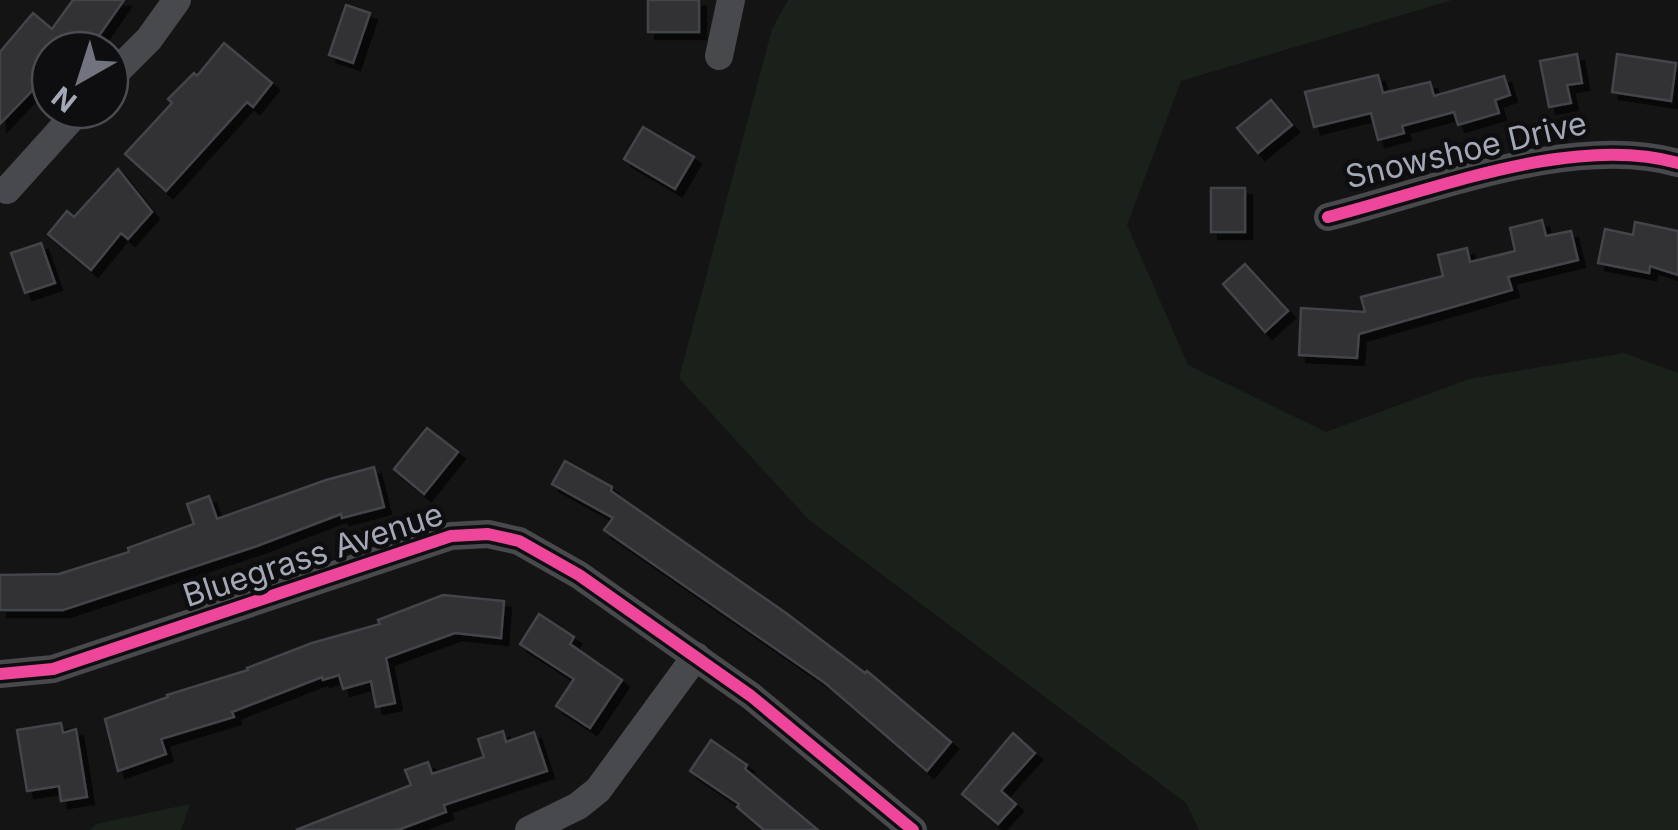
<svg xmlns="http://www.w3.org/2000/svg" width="1678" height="830" viewBox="0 0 1678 830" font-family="Inter,sans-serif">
  <defs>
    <filter id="shadow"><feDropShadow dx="7" dy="7" stdDeviation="0" flood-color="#0009"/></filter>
  </defs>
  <rect width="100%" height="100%" fill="#141414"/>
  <g fill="#1a211b">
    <path d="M 788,0 L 1452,0 L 1181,81 L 1127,225 L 1188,365 L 1326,432 L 1469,379 L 1624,353 L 1678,373 L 1678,830 L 1199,830 L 1186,803 L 808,519 L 679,378 L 772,29 Z"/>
    <path d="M 190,804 L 181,830 L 90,830 L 96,824 Z"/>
  </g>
  <g fill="#313234" stroke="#424448" stroke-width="2.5" filter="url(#shadow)">
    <path d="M 73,0 L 124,0 L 89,50 L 50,50 L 50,72 L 0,124 L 0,52 L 33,13 L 52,29 Z"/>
    <rect x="648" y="0" width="51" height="32"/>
    <path d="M 346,5 L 370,13 L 353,63 L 329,55 Z"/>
    <path d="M 224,43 L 272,83 L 253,107 L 247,102 L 166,191 L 125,154 L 172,103 L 168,99 L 194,73 L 197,76 Z"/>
    <path d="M 1577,54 L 1582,83 L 1567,85 L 1571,103 L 1549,107 L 1540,61 Z"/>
    <path d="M 1617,54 L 1676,63 L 1671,101 L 1612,92 Z"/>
    <path d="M 1378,75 L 1383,93 L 1430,82 L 1434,96 L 1504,76 L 1510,95 L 1495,100 L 1499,113 L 1458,125 L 1454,112 L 1402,126 L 1404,133 L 1378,140 L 1371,113 L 1314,127 L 1305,92 Z"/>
    <path d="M 1271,100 L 1292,125 L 1258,153 L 1237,128 Z"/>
    <path d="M 643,127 L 694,157 L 675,189 L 624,159 Z"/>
    <path d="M 118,169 L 152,212 L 128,239 L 121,233 L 91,270 L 48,234 L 67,211 L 74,217 Z"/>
    <rect x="1211" y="188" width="34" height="44"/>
    <path d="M 1542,220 L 1546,236 L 1571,231 L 1578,260 L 1508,277 L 1512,290 L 1359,334 L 1357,358 L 1299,355 L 1301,308 L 1365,312 L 1361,297 L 1443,276 L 1438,255 L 1467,248 L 1470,262 L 1515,251 L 1510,228 Z"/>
    <path d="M 1635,222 L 1678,231 L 1678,275 L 1650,266 L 1649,273 L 1598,263 L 1605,229 L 1633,235 Z"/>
    <path d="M 41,243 L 55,283 L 25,293 L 11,253 Z"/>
    <path d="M 1245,264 L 1288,311 L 1265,332 L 1223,284 Z"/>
    <path d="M 427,428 L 458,452 L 424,494 L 394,469 Z"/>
    <path d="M 565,461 L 612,487 L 611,491 L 786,613 L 865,673 L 867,671 L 951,742 L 927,771 L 825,683 L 604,530 L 613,518 L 552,484 Z"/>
    <path d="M 374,467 L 384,507 L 342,518 L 341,514 L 257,546 L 63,610 L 0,610 L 0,575 L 59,574 L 129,552 L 128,548 L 194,524 L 187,504 L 209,496 L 217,519 L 326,480 Z"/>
    <path d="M 443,595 L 504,601 L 501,638 L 455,633 L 386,658 L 395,703 L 376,707 L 371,681 L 343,689 L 339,675 L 323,680 L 322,677 L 232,712 L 234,717 L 161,739 L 166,754 L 118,771 L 105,719 L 168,697 L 167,695 L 248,670 L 247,668 L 312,643 L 380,624 L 378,620 Z"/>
    <path d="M 539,614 L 574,637 L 570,644 L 622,680 L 590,728 L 556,706 L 574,679 L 520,644 Z"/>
    <path d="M 61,723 L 63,733 L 76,729 L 87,797 L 61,801 L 59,786 L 27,791 L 17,730 Z"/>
    <path d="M 503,731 L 506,742 L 534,732 L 547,771 L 444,805 L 446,812 L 398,830 L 296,830 L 411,785 L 405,770 L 428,762 L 432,774 L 484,757 L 478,739 Z"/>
    <path d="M 1013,733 L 1035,753 L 1001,791 L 1016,804 L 998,824 L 962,794 Z"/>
    <path d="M 711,740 L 747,765 L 745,769 L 818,830 L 764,830 L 737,807 L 739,804 L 690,771 Z"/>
  </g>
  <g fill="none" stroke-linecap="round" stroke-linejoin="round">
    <g stroke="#48494d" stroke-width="28">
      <path d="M 719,56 L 731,0"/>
      <path d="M 110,78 L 149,39 L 177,0"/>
      <path d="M 7,190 L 79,110"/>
      <path d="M 1328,217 C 1431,191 1574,133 1678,163"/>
      <path d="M 0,674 L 53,669 L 451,536 L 488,534 L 519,541 L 579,575 L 751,696 L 913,830"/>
      <path d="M 529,830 L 578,806 L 598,790 L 696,656"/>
    </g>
    <g stroke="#0e0e10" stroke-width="19">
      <g id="cycleway">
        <path d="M 1328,217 C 1431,191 1574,133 1678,163"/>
        <path d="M 0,674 L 53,669 L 451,536 L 488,534 L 519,541 L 579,575 L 751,696 L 913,830"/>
      </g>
    </g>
    <use href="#cycleway" stroke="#ed469a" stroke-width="12"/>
  </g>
  <g text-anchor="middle" stroke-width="9" stroke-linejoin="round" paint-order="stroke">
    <g font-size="32" fill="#a3a8b7" stroke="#0e0e10">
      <text transform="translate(1466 150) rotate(-13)" y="11">Snowshoe Drive</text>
      <text transform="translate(313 555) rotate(-18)" y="11">Bluegrass Avenue</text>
    </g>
  </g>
  <g transform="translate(80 80) rotate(219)"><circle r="48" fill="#0e0e10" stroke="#4a4c53" stroke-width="2.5"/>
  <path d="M0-8L18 38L0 25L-18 38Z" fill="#71747e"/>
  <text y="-15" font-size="28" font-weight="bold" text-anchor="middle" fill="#a3a8b7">N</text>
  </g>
</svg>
